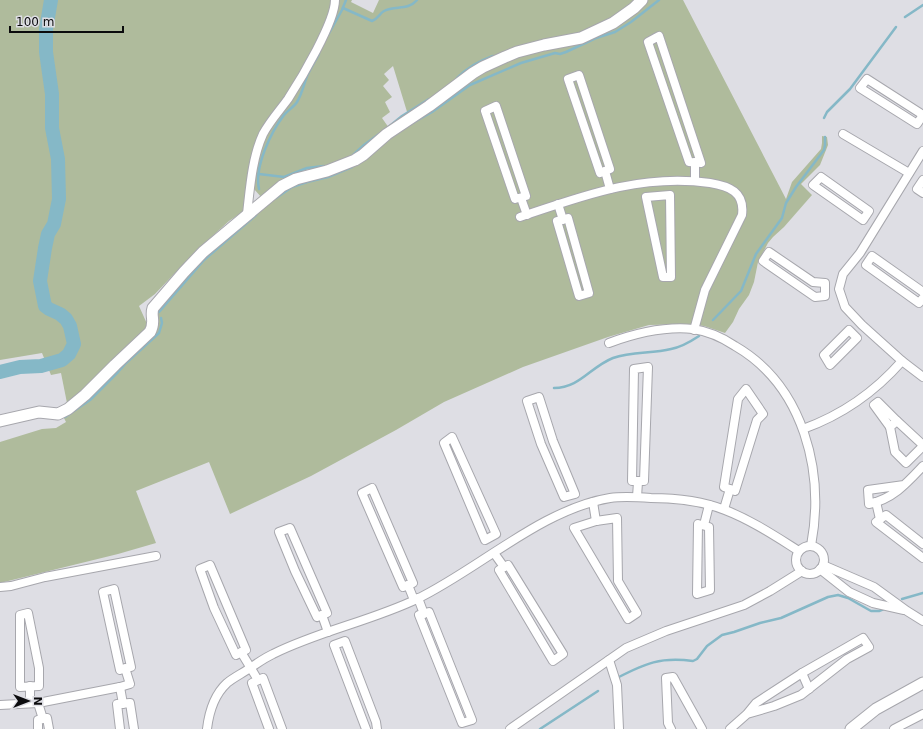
<svg xmlns="http://www.w3.org/2000/svg" width="923" height="729" viewBox="0 0 923 729" font-family="'DejaVu Sans',sans-serif">
  <rect width="100%" height="100%" fill="#dedee4"/>
  <g fill="#afbb9c">
    <path d="M 0,0 L 332,0 L 328,21 L 293,86 L 267,124 L 244,211 L 229,221 L 196,251 L 155,294 L 139,306 L 148,326 L 83,389 L 67,403 L 61,373 L 51,375 L 42,353 L 0,360 Z"/>
    <path d="M 336,0 L 352,0 L 351,2 L 373,13 L 379,0 L 640,0 L 594,31 L 517,51 L 408,115 L 393,66 L 384,74 L 389,80 L 383,86 L 392,97 L 385,102 L 390,112 L 382,118 L 389,128 L 353,158 L 320,168 L 304,170 L 290,177 L 262,198 L 253,188 L 261,149 L 266,135 L 303,78 Z"/>
    <path d="M 647,0 L 683,0 L 786,199 L 792,182 L 821,149 L 822,143 L 822,136 L 827,137 L 828,145 L 820,165 L 801,184 L 812,195 L 784,227 L 773,237 L 768,243 L 758,262 L 754,282 L 749,295 L 739,309 L 733,322 L 725,333 L 704,326 L 689,324 L 649,325 L 608,337 L 523,367 L 444,402 L 396,430 L 311,476 L 230,514 L 209,462 L 136,491 L 156,543 L 118,554 L 0,583 L 0,442 L 42,429 L 56,428 L 66,422 L 63,416 L 114,371 L 157,331 L 159,321 L 155,312 L 203,258 L 284,189 L 324,175 L 461,86 L 507,58 L 571,43 Z"/>
  </g>
  <g fill="none" stroke-linecap="round" stroke-linejoin="round">
    <g stroke="#85b8c7" stroke-width="2.5">
      <path d="M 343,8 L 372,21 C 379,18 379,14 384,11 C 395,5 408,11 417,0"/>
      <path d="M 905,17 L 923,5"/>
      <path d="M 328,35 L 342,10 L 346,0"/>
      <path d="M 457,78 C 468,67 479,61 493,56"/>
      <path d="M 824,118 L 827,112 L 850,89 L 896,27"/>
      <path d="M 409,125 L 432,112 L 470,85 L 521,63 L 555,53 L 560,54 L 566,52 L 596,38 L 615,32 L 631,22 L 659,0"/>
      <path d="M 386,129 L 402,116 L 429,99"/>
      <path d="M 353,155 L 364,145 L 379,134"/>
      <path d="M 259,174 L 284,177 L 307,168 L 324,166"/>
      <path d="M 259,189 C 254,167 271,132 284,115 C 288,110 294,107 297,102 C 302,94 304,84 307,76 C 311,68 315,61 319,54"/>
      <path d="M 276,198 L 292,187 L 307,182 L 328,177 L 352,167"/>
      <path d="M 159,312 L 204,260 L 256,215"/>
      <path d="M 713,320 L 741,291 L 756,254 L 782,218 L 786,203 L 796,187 L 824,150 L 825,145 L 825,137"/>
      <path d="M 554,388 C 580,388 590,367 613,358 C 632,351 652,354 671,349 C 682,347 690,342 699,336"/>
      <path d="M 65,417 L 90,400 L 118,372 L 126,363 L 159,333 L 162,323 L 161,318"/>
      <path d="M 902,599 L 923,593"/>
      <path d="M 617,678 C 646,663 660,657 693,661 L 697,659 L 707,646 L 722,635 L 734,632 L 760,623 L 781,618 L 828,597 L 838,595 L 848,598 L 871,611 L 879,611 L 884,609"/>
      <path d="M 540,729 L 598,691"/>
    </g>
    <path stroke="#85b8c7" stroke-width="14" d="M 0,372 L 20,367 L 41,366 L 62,360 L 69,354 L 74,344 L 70,326 L 66,319 L 60,314 L 49,309 L 45,306 L 40,281 L 45,248 L 48,234 L 54,224 L 59,199 L 58,159 L 52,128 L 52,94 L 46,52 L 46,29 L 51,0"/>
    <g stroke="#a7a7ad" stroke-width="10">
      <g id="street">
        <path d="M 659,36 L 701,163 L 689,162 L 648,42 Z"/>
        <path d="M 579,75 L 610,169 L 600,173 L 568,79 Z"/>
        <path d="M 496,106 L 526,196 L 515,199 L 485,111 Z"/>
        <path d="M 923,115 L 867,79 L 860,88 L 917,124 L 923,115"/>
        <path d="M 843,134 L 909,173"/>
        <path d="M 923,151 L 860,253 L 843,274 L 839,289 L 845,307 L 862,325 L 902,361 L 923,377"/>
        <path d="M 695,162 L 695,181"/>
        <path d="M 605,171 L 610,189"/>
        <path d="M 821,177 L 869,211 L 863,220 L 813,185 Z"/>
        <path d="M 923,180 L 917,189 L 923,193"/>
        <path d="M 670,195 L 671,277 L 663,277 L 646,197 Z"/>
        <path d="M 521,198 L 527,215"/>
        <path d="M 558,204 L 563,220"/>
        <path d="M 247,214 C 250,188 252,158 263,134 C 270,121 280,110 288,99 C 301,79 335,22 335,0"/>
        <path d="M 520,217 C 582,196 643,173 710,183 C 729,186 745,192 742,215 L 705,290 L 694,330"/>
        <path d="M 568,218 L 589,293 L 579,296 L 557,221 Z"/>
        <path d="M 769,252 L 813,282 L 825,283 L 825,296 L 815,297 L 763,261 Z"/>
        <path d="M 923,292 L 872,256 L 866,265 L 919,303 L 923,298"/>
        <path d="M 849,330 L 857,338 L 830,365 L 824,355 Z"/>
        <path d="M 609,343 C 636,333 664,326 693,329 C 707,331 723,338 735,346 C 804,386 825,472 811,546"/>
        <path d="M 648,367 L 644,481 L 632,481 L 634,369 Z"/>
        <path d="M 746,389 L 763,414 L 757,420 L 735,491 L 724,487 L 738,399 Z"/>
        <path d="M 539,397 L 553,441 L 575,494 L 564,497 L 541,444 L 527,401 Z"/>
        <path d="M 890,427 L 874,405 L 878,402 L 897,421"/>
        <path d="M 803,429 C 842,415 874,393 902,361"/>
        <path d="M 452,437 L 496,534 L 485,540 L 444,443 Z"/>
        <path d="M 923,445 L 897,421 L 890,427 L 895,452 L 906,463 L 923,446"/>
        <path d="M 904,485 L 868,490 L 869,504 C 893,499 907,483 923,466"/>
        <path d="M 372,488 L 413,583 L 403,587 L 362,493 Z"/>
        <path d="M 637,497 L 638,482"/>
        <path d="M 593,502 L 596,521"/>
        <path d="M 876,502 L 880,519"/>
        <path d="M 724,509 L 730,489"/>
        <path d="M 617,518 L 618,581 L 637,613 L 628,619 L 574,528 L 596,521 Z"/>
        <path d="M 698,524 L 709,527 L 710,590 L 697,594 Z"/>
        <path d="M 704,525 L 709,505"/>
        <path d="M 290,528 L 327,613 L 317,617 L 295,571 L 279,532 Z"/>
        <path d="M 923,544 L 886,515 L 876,522 L 923,558"/>
        <circle cx="810" cy="560" r="14"/>
        <path d="M 494,553 L 504,567"/>
        <path d="M 210,565 L 246,650 L 236,655 L 214,608 L 200,569 Z"/>
        <path d="M 508,565 L 563,654 L 553,661 L 499,570 Z"/>
        <path d="M 823,565 L 874,587 L 907,611 L 923,621"/>
        <path d="M 820,569 L 849,592 L 873,603 L 904,610"/>
        <path d="M 408,585 L 414,600"/>
        <path d="M 0,587 L 11,586 L 45,577 L 156,556"/>
        <path d="M 114,589 L 131,667 L 120,670 L 103,592 Z"/>
        <path d="M 418,598 L 424,614"/>
        <path d="M 429,612 L 472,720 L 462,723 L 419,615 Z"/>
        <path d="M 28,613 L 39,668 L 39,686 L 20,687 L 20,615 Z"/>
        <path d="M 322,615 L 328,632"/>
        <path d="M 241,652 L 258,680"/>
        <path d="M 609,660 L 617,685 L 619,729"/>
        <path d="M 802,673 L 809,689"/>
        <path d="M 120,687 L 123,704"/>
        <path d="M 30,703 L 30,686"/>
        <path d="M 38,703 L 43,719"/>
        <path d="M 0,705 L 38,703 L 120,687 L 130,684 L 125,668"/>
        <path d="M 38,729 L 38,720 L 47,718 L 49,729"/>
        <path d="M 120,729 L 117,704 L 130,703 L 134,729"/>
        <path d="M 207,729 C 209,712 214,695 227,683 C 233,678 241,674 247,670 C 255,665 264,658 273,654 C 319,631 371,621 417,599 C 479,569 542,509 610,498 C 623,496 637,497 651,498 C 675,498 702,501 725,510 C 751,520 775,536 799,551"/>
        <path d="M 269,729 L 252,683 L 263,678 L 282,729"/>
        <path d="M 366,729 L 334,645 L 345,641 L 376,722 L 377,729"/>
        <path d="M 510,729 L 626,648 L 666,631 L 744,605 L 770,591 L 802,571"/>
        <path d="M 671,729 L 668,723 L 666,678 L 673,677 L 702,729"/>
        <path d="M 730,729 L 747,714 L 756,703 L 802,673 L 863,638 L 869,647 L 847,659 L 801,695 L 774,706 L 747,714"/>
        <path d="M 894,729 L 923,714"/>
      </g>
    </g>
    <g stroke="#a7a7ad" stroke-width="13">
      <g id="secondary">
        <path d="M 0,421 L 39,412 L 58,414 L 68,409 L 85,395 L 115,365 L 150,332 C 156,321 150,317 153,308 L 184,272 L 203,252 L 282,186 L 296,179 L 327,171 L 355,160 L 363,155 L 387,134 L 429,106 L 473,73 L 483,67 L 505,57 L 517,52 L 544,45 L 581,38 L 613,23 L 634,8 L 642,0"/>
        <path d="M 851,729 L 876,709 L 923,683"/>
      </g>
    </g>
    <use href="#street" stroke="#fff" stroke-width="8"/>
    <use href="#secondary" stroke="#fff" stroke-width="11"/>
  </g>
  <g transform="translate(28 701) rotate(90)" stroke="#dedee4" stroke-width="3" paint-order="stroke">
  <path d="M0-3L7 15L0 10L-7 15Z" fill="#0b0b0d"/>
  <text y="-6" font-size="11" font-weight="bold" text-anchor="middle" fill="#0b0b0d">N</text>
  </g>
  <path d="M10 26v6h113v-6" fill="none" stroke="#0b0b0d" stroke-width="2"/>
  <text x="16" y="26" font-size="12" fill="#0b0b0d" stroke="#dedee4" stroke-width="3" paint-order="stroke">100 m</text>
</svg>
